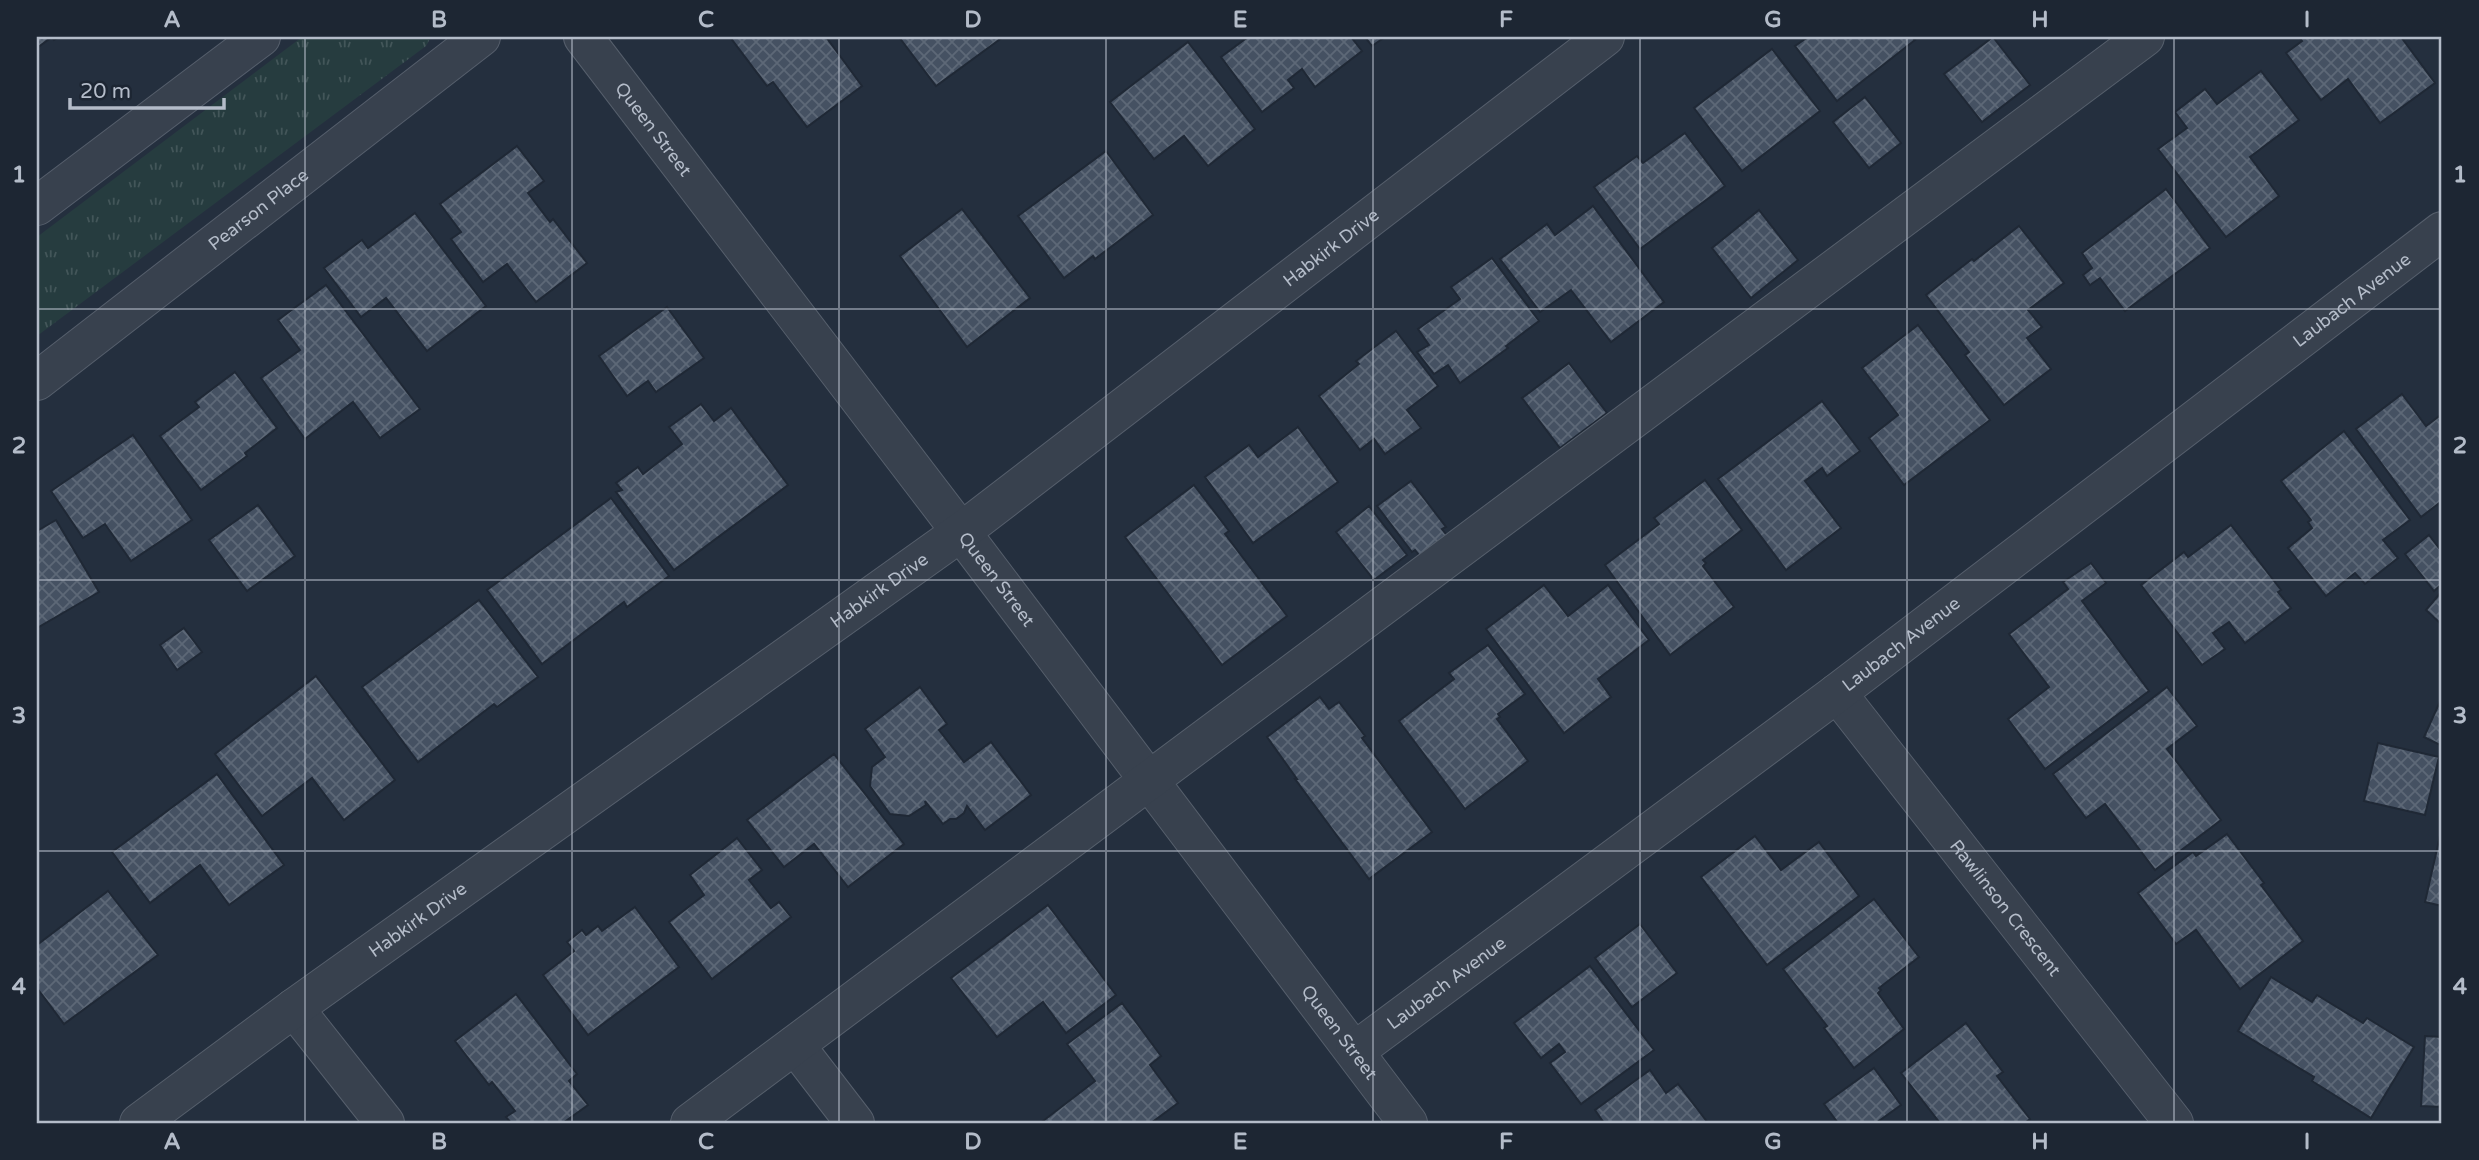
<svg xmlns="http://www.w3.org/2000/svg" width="2479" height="1160" viewBox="0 0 2479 1160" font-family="'Varela Round',sans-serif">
  <defs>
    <pattern id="grass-tufts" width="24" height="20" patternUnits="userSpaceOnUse" patternTransform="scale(1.75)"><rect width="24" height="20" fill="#263c3f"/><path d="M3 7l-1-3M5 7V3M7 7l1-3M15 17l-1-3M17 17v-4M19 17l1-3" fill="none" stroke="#435659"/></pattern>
    <pattern id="building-cross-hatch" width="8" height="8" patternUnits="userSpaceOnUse" patternTransform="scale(1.75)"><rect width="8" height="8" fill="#455162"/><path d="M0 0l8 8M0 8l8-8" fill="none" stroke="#5d6877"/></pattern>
  </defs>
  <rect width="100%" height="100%" fill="#242f3e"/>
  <path fill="url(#grass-tufts)" d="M 302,37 L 431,37 L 426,46 L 37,336 L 37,237 Z"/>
  <g fill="url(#building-cross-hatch)" stroke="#1f2835" stroke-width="2">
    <path d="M 37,37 L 59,37 L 54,40 L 52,37 L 37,48 Z"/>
    <path d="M 730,37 L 826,37 L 862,86 L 807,127 L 773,82 L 767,86 Z"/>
    <path d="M 899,37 L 1003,37 L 936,86 Z"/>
    <path d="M 1248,37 L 1351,37 L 1362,51 L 1315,87 L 1302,69 L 1288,80 L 1294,88 L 1262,112 L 1221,57 Z"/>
    <path d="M 1365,37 L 1385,37 L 1372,46 Z"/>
    <path d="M 1808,37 L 1912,37 L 1915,40 L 1837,101 L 1795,46 Z"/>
    <path d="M 1993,37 L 2030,85 L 1982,122 L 1944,74 Z"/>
    <path d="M 2299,37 L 2401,37 L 2435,83 L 2380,123 L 2348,79 L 2321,100 L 2286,53 L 2302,41 Z"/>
    <path d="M 1188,42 L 1255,129 L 1208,166 L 1184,136 L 1154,159 L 1110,102 Z"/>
    <path d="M 1772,49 L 1820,111 L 1742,171 L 1694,108 Z"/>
    <path d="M 2261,71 L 2299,120 L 2250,157 L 2279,196 L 2226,237 L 2158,149 L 2187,128 L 2175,112 L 2205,89 L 2217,104 Z"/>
    <path d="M 1865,97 L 1901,143 L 1869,168 L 1833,122 Z"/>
    <path d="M 1685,133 L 1725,186 L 1640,249 L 1594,187 L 1637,156 L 1643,163 Z"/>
    <path d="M 517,146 L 544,181 L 528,193 L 550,222 L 553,219 L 587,263 L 536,302 L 507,264 L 483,282 L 451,239 L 461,232 L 440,204 Z"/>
    <path d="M 1106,151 L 1153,215 L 1095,259 L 1093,256 L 1064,278 L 1018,216 Z"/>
    <path d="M 2166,189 L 2210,248 L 2125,311 L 2100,278 L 2090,285 L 2083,275 L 2092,268 L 2082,253 Z"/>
    <path d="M 1593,206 L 1664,302 L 1611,342 L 1571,290 L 1540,312 L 1500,259 L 1547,224 L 1555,235 Z"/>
    <path d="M 962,209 L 1030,298 L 967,347 L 900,256 Z"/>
    <path d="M 1759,210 L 1798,260 L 1751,298 L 1712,248 Z"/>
    <path d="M 415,213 L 486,306 L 427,351 L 386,298 L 361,317 L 324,268 L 362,240 L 368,248 Z"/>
    <path d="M 2019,226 L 2064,283 L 2028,310 L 2042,327 L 2027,338 L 2051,369 L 2004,405 L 1965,355 L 1969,352 L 1926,295 L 1972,259 L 1974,261 Z"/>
    <path d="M 1492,258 L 1539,321 L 1506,346 L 1508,348 L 1460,383 L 1448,365 L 1434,374 L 1417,352 L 1429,345 L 1418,329 L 1460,299 L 1451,287 Z"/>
    <path d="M 326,285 L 420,409 L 380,438 L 353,402 L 305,439 L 261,378 L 300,350 L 278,320 Z"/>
    <path d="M 667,307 L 704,358 L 656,392 L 648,381 L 627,396 L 599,356 Z"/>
    <path d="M 1918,325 L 1990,420 L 1904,485 L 1869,438 L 1898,415 L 1862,368 Z"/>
    <path d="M 1396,331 L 1438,386 L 1407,410 L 1421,428 L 1385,454 L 1374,439 L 1360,450 L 1319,396 L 1359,364 L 1356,361 Z"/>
    <path d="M 1569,363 L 1607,413 L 1560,448 L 1522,398 Z"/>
    <path d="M 235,372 L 277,428 L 245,453 L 247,456 L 201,490 L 160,436 L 199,407 L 195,402 Z"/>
    <path d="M 2402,394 L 2426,426 L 2442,414 L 2442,501 L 2421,517 L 2356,429 Z"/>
    <path d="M 1822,401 L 1860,451 L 1827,476 L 1822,468 L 1805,481 L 1841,528 L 1786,570 L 1718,479 Z"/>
    <path d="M 701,404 L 714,421 L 731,408 L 788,485 L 674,570 L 616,492 L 622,490 L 616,483 L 638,467 L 643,474 L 682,444 L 669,427 Z"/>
    <path d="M 1298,427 L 1338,482 L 1253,543 L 1205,477 L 1249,445 L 1258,457 Z"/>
    <path d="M 2344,431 L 2410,520 L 2383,540 L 2398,558 L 2365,584 L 2355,573 L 2326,596 L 2288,548 L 2312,528 L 2308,522 L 2311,520 L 2281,481 Z"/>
    <path d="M 133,435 L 192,520 L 131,561 L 105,524 L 83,538 L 51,491 Z"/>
    <path d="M 1705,480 L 1742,530 L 1703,560 L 1706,563 L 1703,566 L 1734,607 L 1670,655 L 1605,565 L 1659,524 L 1654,518 Z"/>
    <path d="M 1411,481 L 1446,527 L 1442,529 L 1449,538 L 1422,559 L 1415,550 L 1412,552 L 1377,506 Z"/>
    <path d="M 1194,485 L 1229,531 L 1225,534 L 1287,616 L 1222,665 L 1125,537 Z"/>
    <path d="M 611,498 L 669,576 L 627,607 L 624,602 L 542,664 L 487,590 Z"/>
    <path d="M 258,505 L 295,556 L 247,591 L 209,540 Z"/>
    <path d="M 1369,506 L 1407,555 L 1374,580 L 1336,532 Z"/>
    <path d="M 56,520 L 99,592 L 37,628 L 37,531 Z"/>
    <path d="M 2231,525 L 2281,590 L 2278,592 L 2291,608 L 2245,643 L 2229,622 L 2213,633 L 2225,649 L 2202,665 L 2141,585 L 2184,552 L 2188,557 Z"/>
    <path d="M 2429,535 L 2442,552 L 2442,584 L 2434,591 L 2405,554 Z"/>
    <path d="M 2091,563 L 2106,583 L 2082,601 L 2149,691 L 2045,769 L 2008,719 L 2049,687 L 2009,634 L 2068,589 L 2063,582 Z"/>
    <path d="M 1544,585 L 1568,616 L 1608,585 L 1649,640 L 1598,679 L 1611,697 L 1564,733 L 1486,629 Z"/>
    <path d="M 2442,591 L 2442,625 L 2426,610 Z"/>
    <path d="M 479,600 L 538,677 L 497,707 L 494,704 L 418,762 L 362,687 Z"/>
    <path d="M 184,628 L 202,652 L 177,670 L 160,645 Z"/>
    <path d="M 1488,645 L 1525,694 L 1498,714 L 1500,717 L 1497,719 L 1528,761 L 1465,809 L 1399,721 L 1454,679 L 1449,673 Z"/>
    <path d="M 316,676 L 395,780 L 344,820 L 312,778 L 262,816 L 215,754 Z"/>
    <path d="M 920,687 L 947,724 L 939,730 L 964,762 L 991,742 L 1031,795 L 985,830 L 967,806 L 964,813 L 956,819 L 950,819 L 943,824 L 925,801 L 926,805 L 909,816 L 890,814 L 870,786 L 872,767 L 885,757 L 865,729 Z"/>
    <path d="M 2167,687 L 2197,726 L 2167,749 L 2221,820 L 2155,870 L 2105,804 L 2086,818 L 2053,774 Z"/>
    <path d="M 1320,697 L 1329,709 L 1339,702 L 1365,736 L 1362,738 L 1432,832 L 1369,879 L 1295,779 L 1297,779 L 1267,737 Z"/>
    <path d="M 2442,697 L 2442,746 L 2424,737 Z"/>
    <path d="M 2378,743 L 2439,757 L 2425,815 L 2364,801 Z"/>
    <path d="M 834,754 L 904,844 L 848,887 L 814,844 L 784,867 L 747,820 Z"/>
    <path d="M 217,774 L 284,865 L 229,905 L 200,865 L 150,903 L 112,852 Z"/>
    <path d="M 2442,827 L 2442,906 L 2425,902 Z"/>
    <path d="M 2227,834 L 2264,883 L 2261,885 L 2303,941 L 2240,989 L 2196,930 L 2176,944 L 2138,893 L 2193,852 L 2196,856 Z"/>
    <path d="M 1755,836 L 1781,870 L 1819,842 L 1859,896 L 1767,965 L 1701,877 Z"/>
    <path d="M 737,838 L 762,870 L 749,880 L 771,908 L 779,902 L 791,917 L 712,979 L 669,922 L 704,895 L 690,875 Z"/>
    <path d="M 108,891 L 158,955 L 64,1024 L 37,988 L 37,945 Z"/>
    <path d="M 1874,899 L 1919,957 L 1879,988 L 1881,990 L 1878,993 L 1904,1029 L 1854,1068 L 1824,1028 L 1827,1026 L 1783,969 Z"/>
    <path d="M 1048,905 L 1116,995 L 1066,1033 L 1043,1002 L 997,1037 L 951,978 Z"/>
    <path d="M 635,907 L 679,967 L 588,1035 L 543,975 L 574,951 L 567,942 L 582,930 L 586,935 L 598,926 L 602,931 Z"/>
    <path d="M 1640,924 L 1677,973 L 1632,1007 L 1595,958 Z"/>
    <path d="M 1590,966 L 1654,1050 L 1581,1104 L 1550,1063 L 1565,1052 L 1559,1044 L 1541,1058 L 1514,1023 Z"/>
    <path d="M 2271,977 L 2312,1002 L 2317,995 L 2358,1020 L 2363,1023 L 2367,1018 L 2414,1047 L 2371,1118 L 2312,1081 L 2314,1077 L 2238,1031 Z"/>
    <path d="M 516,994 L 577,1074 L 569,1081 L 588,1105 L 563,1123 L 511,1123 L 506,1117 L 515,1111 L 492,1082 L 489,1085 L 455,1041 Z"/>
    <path d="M 1122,1003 L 1161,1056 L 1150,1065 L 1178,1103 L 1151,1123 L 1044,1123 L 1043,1121 L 1095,1081 L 1067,1044 Z"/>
    <path d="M 1966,1023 L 2003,1072 L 1997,1076 L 2030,1119 L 2025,1123 L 1940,1123 L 1901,1073 Z"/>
    <path d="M 2425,1036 L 2442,1037 L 2442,1107 L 2421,1106 Z"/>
    <path d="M 1874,1068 L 1901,1105 L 1876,1123 L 1838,1123 L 1824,1104 Z"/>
    <path d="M 1650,1070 L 1666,1093 L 1678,1084 L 1708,1123 L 1604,1123 L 1595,1110 Z"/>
  </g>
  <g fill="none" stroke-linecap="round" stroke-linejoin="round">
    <g stroke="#565f6c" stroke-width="40">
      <g id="minor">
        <path id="s1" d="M 583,37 L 961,532 L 1408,1123"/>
        <path d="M 37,206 L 261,37"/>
        <path id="s2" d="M 37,381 L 481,37"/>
        <path id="s3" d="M 1837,693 L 2174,1123"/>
        <path d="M 294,1008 L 385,1123"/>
        <path d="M 795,1045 L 855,1123"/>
        <path id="s4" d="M 1355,1051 L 1837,693 L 2442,231"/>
        <path id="s5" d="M 139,1123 L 294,1008 L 961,532 L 1605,37"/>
        <path d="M 690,1123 L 2145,37"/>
      </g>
    </g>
    <use href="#minor" stroke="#38414e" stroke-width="38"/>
  </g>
  <path fill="none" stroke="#b4bcc9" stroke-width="2" stroke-opacity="0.55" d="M 305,37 L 305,1123M 572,37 L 572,1123M 839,37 L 839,1123M 1106,37 L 1106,1123M 1373,37 L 1373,1123M 1640,37 L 1640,1123M 1907,37 L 1907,1123M 2174,37 L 2174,1123M 37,309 L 2442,309M 37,580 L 2442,580M 37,851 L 2442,851"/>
  <g text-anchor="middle" stroke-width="7" stroke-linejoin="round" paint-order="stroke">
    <g font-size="18" fill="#b4bcc9" stroke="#1d2633">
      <text dy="6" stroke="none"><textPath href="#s1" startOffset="116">Queen Street</textPath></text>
      <text dy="6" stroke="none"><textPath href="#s2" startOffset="280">Pearson Place</textPath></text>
      <text dy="6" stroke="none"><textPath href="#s5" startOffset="1479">Habkirk Drive</textPath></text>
      <text dy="6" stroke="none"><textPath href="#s4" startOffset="1248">Laubach Avenue</textPath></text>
      <text dy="6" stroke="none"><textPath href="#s1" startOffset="682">Queen Street</textPath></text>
      <text dy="6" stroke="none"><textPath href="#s5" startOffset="912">Habkirk Drive</textPath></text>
      <text dy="6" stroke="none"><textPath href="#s4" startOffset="681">Laubach Avenue</textPath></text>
      <text dy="6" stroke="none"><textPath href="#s3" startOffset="273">Rawlinson Crescent</textPath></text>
      <text dy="6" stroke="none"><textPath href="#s5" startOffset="345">Habkirk Drive</textPath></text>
      <text dy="6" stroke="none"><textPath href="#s4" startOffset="114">Laubach Avenue</textPath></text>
      <text dy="6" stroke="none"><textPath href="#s1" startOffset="1250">Queen Street</textPath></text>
    </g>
  </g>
  <rect width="2479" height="1160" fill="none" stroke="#1d2633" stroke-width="77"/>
  <path d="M70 98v10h154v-10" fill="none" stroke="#b4bcc9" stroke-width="3.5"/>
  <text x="80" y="98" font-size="21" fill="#b4bcc9" stroke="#1d2633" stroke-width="5" paint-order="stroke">20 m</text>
  <rect x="38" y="38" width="2402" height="1084" fill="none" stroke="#b4bcc9" stroke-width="2.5"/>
  <g font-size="23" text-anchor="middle" font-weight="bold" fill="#b4bcc9">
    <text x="172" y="27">A</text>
    <text x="439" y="27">B</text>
    <text x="706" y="27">C</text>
    <text x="973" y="27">D</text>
    <text x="1240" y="27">E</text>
    <text x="1506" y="27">F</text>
    <text x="1773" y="27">G</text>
    <text x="2040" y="27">H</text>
    <text x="2307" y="27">I</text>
    <text x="19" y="182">1</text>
    <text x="2460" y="182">1</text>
    <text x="19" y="453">2</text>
    <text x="2460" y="453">2</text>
    <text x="19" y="723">3</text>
    <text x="2460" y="723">3</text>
    <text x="19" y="994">4</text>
    <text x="2460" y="994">4</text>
    <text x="172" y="1149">A</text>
    <text x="439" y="1149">B</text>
    <text x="706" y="1149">C</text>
    <text x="973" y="1149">D</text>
    <text x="1240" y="1149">E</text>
    <text x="1506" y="1149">F</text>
    <text x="1773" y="1149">G</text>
    <text x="2040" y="1149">H</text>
    <text x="2307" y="1149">I</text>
  </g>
</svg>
